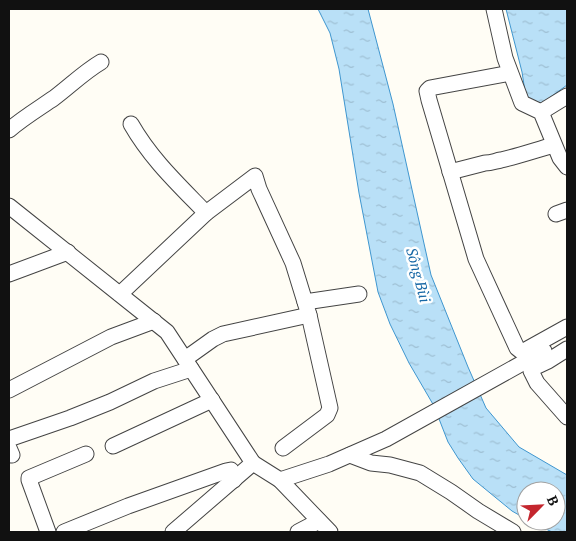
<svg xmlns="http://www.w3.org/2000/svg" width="576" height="541" viewBox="0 0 576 541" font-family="'PT Serif',serif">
  <defs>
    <pattern id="water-ripples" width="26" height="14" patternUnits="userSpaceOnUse" patternTransform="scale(1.25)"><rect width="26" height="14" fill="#b9e0f7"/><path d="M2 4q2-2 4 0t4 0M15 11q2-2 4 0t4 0" fill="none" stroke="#9ebfd3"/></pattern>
  </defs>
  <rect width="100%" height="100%" fill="#fffdf5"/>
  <g fill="url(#water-ripples)" stroke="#3f96cf">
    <path d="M 318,9 L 368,9 L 393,104 L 431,275 L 468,367 L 486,408 L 519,447 L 567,475 L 567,532 L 552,532 L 530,521 L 556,521 L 556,491 L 526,491 L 526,519 L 512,511 L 473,479 L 458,458 L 448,442 L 434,406 L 409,363 L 390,324 L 378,292 L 359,193 L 339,69 L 330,33 Z"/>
    <path d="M 506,9 L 567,9 L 567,85 L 541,104 L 526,98 L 522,72 Z"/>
  </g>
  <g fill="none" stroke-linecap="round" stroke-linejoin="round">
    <g stroke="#444" stroke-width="17">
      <g id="minor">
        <path d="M 494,9 L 505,58 L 522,103 L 541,112 L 560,158 L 567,167"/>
        <path d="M 510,73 L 430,88 L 427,91 L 429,100 L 476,259 L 517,348 L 522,352 L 567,327"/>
        <path d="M 541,112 L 567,96"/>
        <path d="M 131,124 C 151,159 178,184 206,213"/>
        <path d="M 9,130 C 23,118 38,109 54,98 C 70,86 84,72 101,62"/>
        <path d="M 450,172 L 485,163 C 492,163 495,161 501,160 C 519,156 536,150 554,145"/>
        <path d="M 9,206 L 167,332 L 253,463 L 173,532"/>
        <path d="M 556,214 L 567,210"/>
        <path d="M 9,274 L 68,252"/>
        <path d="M 120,294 L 206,213 L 255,176 L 259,189 L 293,263 L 309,315 L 330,408 L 327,415 L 283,448"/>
        <path d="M 305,302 L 359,294"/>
        <path d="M 567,349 L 548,361 L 531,369 L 531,371 L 537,383 L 567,417"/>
        <path d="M 185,359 L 213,339 L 223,334 L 309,315"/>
        <path d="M 9,390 L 111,337 L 154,321"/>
        <path d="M 9,439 L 70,418 L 110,402 L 154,381 L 191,369"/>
        <path d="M 113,446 L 212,400"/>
        <path d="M 9,448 L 12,455"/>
        <path d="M 350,455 L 371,463 L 390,465 L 420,473 L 451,492 L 478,511 L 513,532"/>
        <path d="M 253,463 L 280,480 L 330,532"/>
        <path d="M 280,480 L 329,464 L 386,439 L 544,351"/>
        <path d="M 48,532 L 29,480 L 29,478 L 86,454"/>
        <path d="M 64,532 L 128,506 L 226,471 L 231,470 L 234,480"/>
        <path d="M 298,532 L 319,521"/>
      </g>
    </g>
    <use href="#minor" stroke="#fff" stroke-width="15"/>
  </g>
  <g text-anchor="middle" stroke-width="5" stroke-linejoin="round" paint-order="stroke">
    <g font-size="15" font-style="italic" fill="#1768a6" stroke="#fff">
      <text transform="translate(418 275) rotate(75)" y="5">Sông Bùi</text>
    </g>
  </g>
  <rect width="576" height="541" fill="none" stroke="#111111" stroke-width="20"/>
  <g transform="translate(541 506) rotate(66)"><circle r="24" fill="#ffffff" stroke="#a0a0a0"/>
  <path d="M0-4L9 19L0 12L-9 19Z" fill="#c4262e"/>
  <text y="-8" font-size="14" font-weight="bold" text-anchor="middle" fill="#111111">B</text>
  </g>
</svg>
